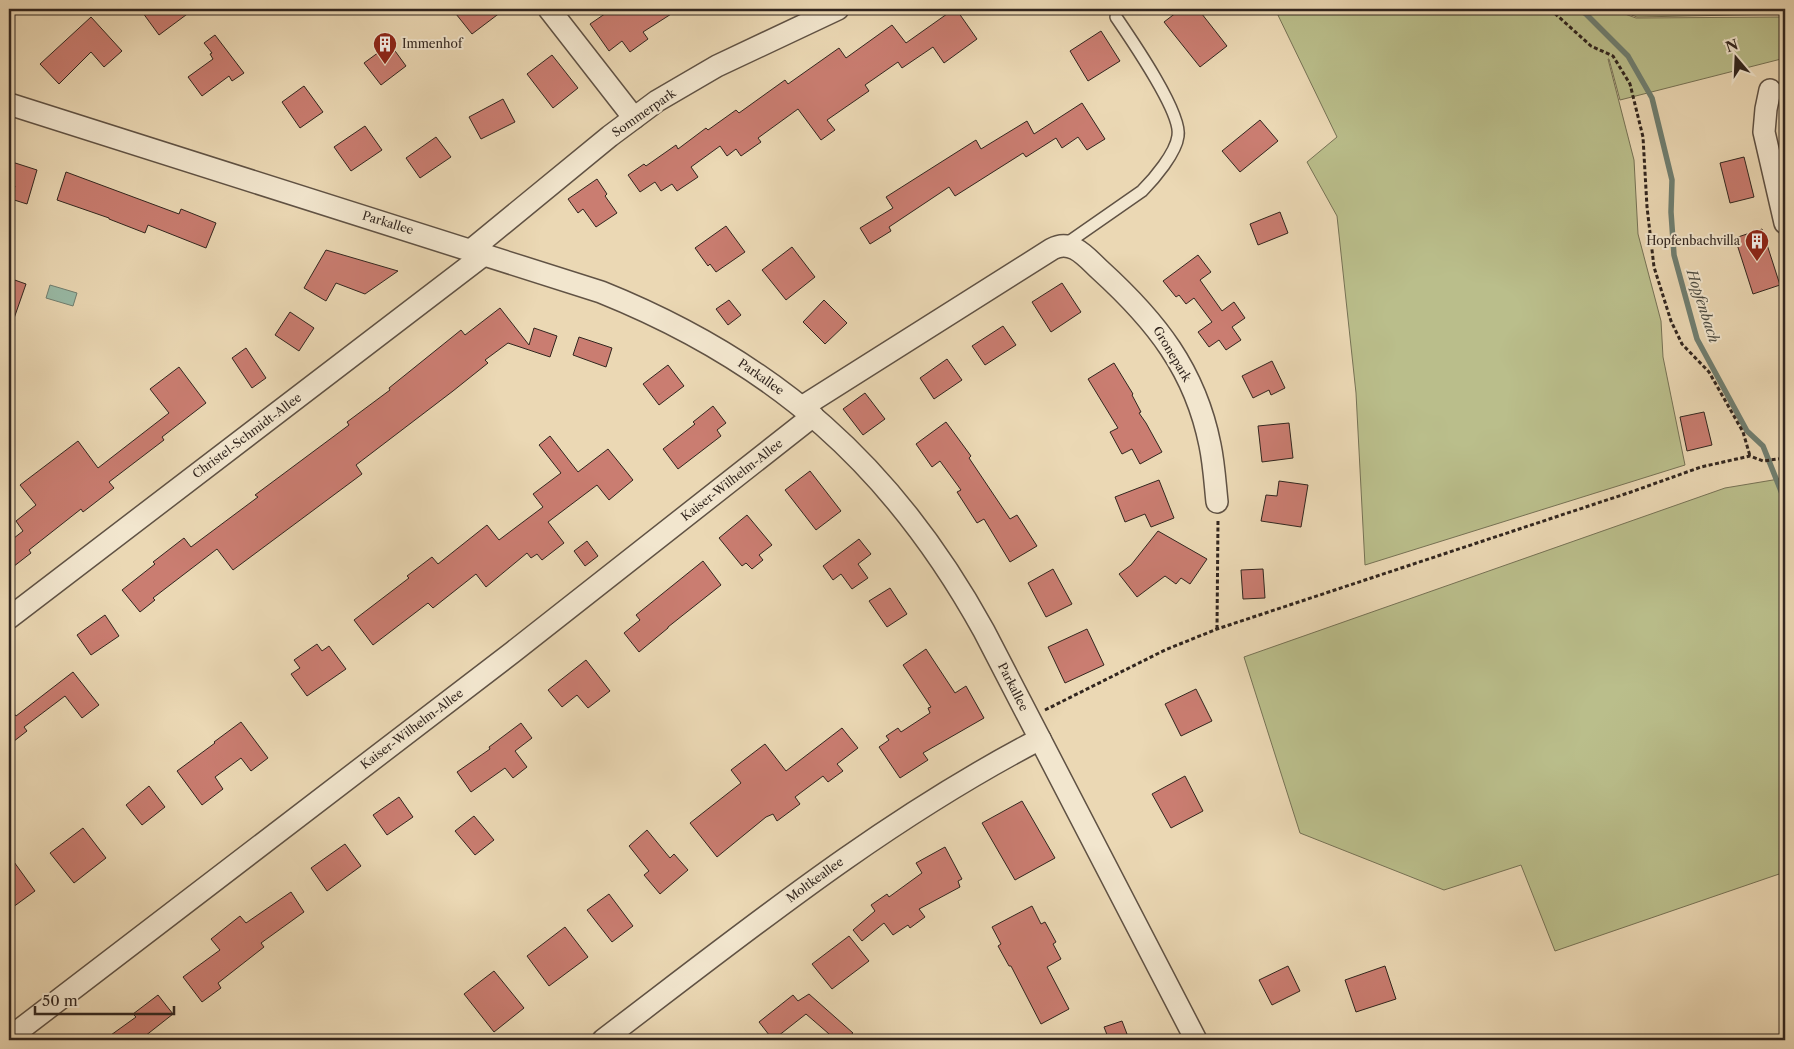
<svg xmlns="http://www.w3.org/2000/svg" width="1794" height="1049" viewBox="0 0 1794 1049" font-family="'Libre Caslon Text',serif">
  <rect width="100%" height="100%" fill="#ebd8b4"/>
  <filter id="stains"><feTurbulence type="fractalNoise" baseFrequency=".004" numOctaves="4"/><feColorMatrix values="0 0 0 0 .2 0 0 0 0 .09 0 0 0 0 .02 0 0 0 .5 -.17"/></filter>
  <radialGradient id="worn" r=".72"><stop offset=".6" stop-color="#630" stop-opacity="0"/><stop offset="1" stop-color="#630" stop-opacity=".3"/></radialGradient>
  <g fill="#babe8b" stroke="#767255">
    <path d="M 1275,9 L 1611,9 L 1636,18 L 1785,17 L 1785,58 L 1620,100 L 1609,59 L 1608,59 L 1634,160 L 1638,234 L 1661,321 L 1663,357 L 1685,465 L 1365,565 L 1356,393 L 1337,216 L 1307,162 L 1337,137 Z"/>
    <path d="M 1615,9 L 1785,9 L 1785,14 L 1637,17 Z"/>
    <path d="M 1785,478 L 1785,872 L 1555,951 L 1521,865 L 1444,890 L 1300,833 L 1244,657 L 1725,488 Z"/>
  </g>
  <path fill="#99bba7" stroke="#707f71" d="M 50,285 L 77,293 L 73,306 L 46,298 Z"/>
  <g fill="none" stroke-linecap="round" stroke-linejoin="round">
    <path stroke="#707f71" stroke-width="5.5" d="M 1578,9 L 1586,14 L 1628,56 L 1652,98 L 1672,180 L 1671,212 L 1674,255 L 1697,339 L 1747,431 L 1763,446 L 1785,501"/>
  </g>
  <g fill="#ca7d71" stroke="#32261f">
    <path d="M 140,9 L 194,9 L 159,35 Z"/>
    <path d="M 452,9 L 505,9 L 472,34 Z"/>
    <path d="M 612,9 L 679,9 L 643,32 L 648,39 L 630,52 L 622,41 L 609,51 L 590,24 Z"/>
    <path d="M 954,9 L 956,9 L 977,39 L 944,63 L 933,47 L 902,68 L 898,62 L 865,85 L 869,91 L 827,120 L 835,130 L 821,140 L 798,109 L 758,138 L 761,142 L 741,156 L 736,149 L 727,156 L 720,146 L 691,167 L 698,177 L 677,191 L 672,184 L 661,191 L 655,182 L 640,192 L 628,175 L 644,164 L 646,166 L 676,145 L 678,149 L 706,128 L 708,130 L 736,110 L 739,113 L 785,80 L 788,84 L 839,48 L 846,58 L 892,25 L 906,43 Z"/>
    <path d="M 1181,9 L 1198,9 L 1227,46 L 1200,67 L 1164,22 Z"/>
    <path d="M 91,17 L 122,51 L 104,67 L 91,52 L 59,84 L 40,64 Z"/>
    <path d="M 1101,31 L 1120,61 L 1088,81 L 1070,51 Z"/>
    <path d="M 215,35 L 244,73 L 232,81 L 229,76 L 202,96 L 188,77 L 213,59 L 210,54 L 212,53 L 204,43 Z"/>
    <path d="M 390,44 L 406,66 L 381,85 L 364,63 Z"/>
    <path d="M 552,55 L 578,88 L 553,108 L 527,74 Z"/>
    <path d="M 304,86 L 323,112 L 300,128 L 282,102 Z"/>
    <path d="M 503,99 L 515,122 L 481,139 L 469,117 Z"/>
    <path d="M 1082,103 L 1105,139 L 1087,150 L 1078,137 L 1062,148 L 1056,138 L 1026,157 L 1023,153 L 955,196 L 949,187 L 889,227 L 891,231 L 870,244 L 860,228 L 893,208 L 886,197 L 976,140 L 981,149 L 1027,121 L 1034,134 Z"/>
    <path d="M 1260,120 L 1278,141 L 1240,172 L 1222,151 Z"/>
    <path d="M 365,126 L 382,150 L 351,171 L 334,147 Z"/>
    <path d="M 436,137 L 451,157 L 420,178 L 406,158 Z"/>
    <path d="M 1744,157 L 1754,197 L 1730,203 L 1720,163 Z"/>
    <path d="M 9,161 L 37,170 L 27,204 L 11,199 L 15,186 L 9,184 Z"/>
    <path d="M 66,172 L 179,214 L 181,209 L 216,223 L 206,248 L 148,225 L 145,233 L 109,219 L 109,218 L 57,200 Z"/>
    <path d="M 597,179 L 607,194 L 605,196 L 617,213 L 596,227 L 583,209 L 578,213 L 568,199 Z"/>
    <path d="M 1280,212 L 1288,233 L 1258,245 L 1250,224 Z"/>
    <path d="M 726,226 L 745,252 L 716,272 L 710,264 L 708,266 L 695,248 Z"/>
    <path d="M 1762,229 L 1780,285 L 1753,294 L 1735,238 Z"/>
    <path d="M 792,247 L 815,277 L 786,300 L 762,270 Z"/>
    <path d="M 326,250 L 398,271 L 365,294 L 336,283 L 326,301 L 304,288 Z"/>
    <path d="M 1198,255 L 1211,272 L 1200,280 L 1222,311 L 1234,302 L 1245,318 L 1232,327 L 1241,340 L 1226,350 L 1219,340 L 1209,347 L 1198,332 L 1212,322 L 1194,298 L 1186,304 L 1179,295 L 1176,297 L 1163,281 Z"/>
    <path d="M 9,278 L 26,284 L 11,327 L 9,327 Z"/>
    <path d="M 1062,283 L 1081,312 L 1051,332 L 1032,302 Z"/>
    <path d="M 729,300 L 741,315 L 728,325 L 716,309 Z"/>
    <path d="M 824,300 L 847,323 L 825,344 L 803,322 Z"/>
    <path d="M 500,308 L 529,345 L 534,328 L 557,336 L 550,357 L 508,343 L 485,360 L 488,363 L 453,391 L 356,465 L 362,474 L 233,570 L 217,549 L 153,598 L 155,600 L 140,612 L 122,590 L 155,564 L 153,562 L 184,538 L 191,547 L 258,497 L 255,495 L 349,425 L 347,422 L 390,390 L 389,388 L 461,330 L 465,335 Z"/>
    <path d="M 290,312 L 314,328 L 299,351 L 275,335 Z"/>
    <path d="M 1003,326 L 1016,345 L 985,365 L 972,346 Z"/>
    <path d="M 579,337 L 612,348 L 606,367 L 573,355 Z"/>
    <path d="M 246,348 L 266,378 L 252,388 L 232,358 Z"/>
    <path d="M 947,359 L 962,380 L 934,399 L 920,378 Z"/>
    <path d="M 1272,361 L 1285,388 L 1271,395 L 1269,390 L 1253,398 L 1242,376 Z"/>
    <path d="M 1114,363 L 1133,394 L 1132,395 L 1141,412 L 1139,413 L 1146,423 L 1162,452 L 1140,464 L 1132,449 L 1122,454 L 1110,432 L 1118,428 L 1088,379 Z"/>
    <path d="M 668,365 L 684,386 L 659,405 L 643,384 Z"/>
    <path d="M 179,367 L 206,403 L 162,437 L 164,440 L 109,482 L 114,488 L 83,512 L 81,509 L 29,550 L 31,553 L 9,570 L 9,542 L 23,531 L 16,521 L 36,505 L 20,485 L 78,441 L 98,468 L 169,413 L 150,389 Z"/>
    <path d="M 865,393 L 885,419 L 863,435 L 843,409 Z"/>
    <path d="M 713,406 L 726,423 L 717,430 L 721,436 L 678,469 L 663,449 L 695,424 L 693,422 Z"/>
    <path d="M 1704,412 L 1712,445 L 1687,451 L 1680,417 Z"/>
    <path d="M 946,422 L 971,456 L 969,458 L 1010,519 L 1017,515 L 1037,546 L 1010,562 L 984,519 L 977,523 L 957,492 L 961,490 L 940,461 L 932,467 L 916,444 Z"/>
    <path d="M 1289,423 L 1293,458 L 1262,462 L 1258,426 Z"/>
    <path d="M 550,436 L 578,472 L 608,449 L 633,480 L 609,500 L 597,485 L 548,522 L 564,543 L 542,560 L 537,554 L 531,558 L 527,553 L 486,587 L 476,574 L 433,608 L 428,603 L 373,645 L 354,620 L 409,578 L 407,576 L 432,557 L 438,564 L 487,525 L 499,540 L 543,507 L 533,494 L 561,473 L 539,445 Z"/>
    <path d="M 810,471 L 841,511 L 816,530 L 785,490 Z"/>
    <path d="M 1159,480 L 1174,518 L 1151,527 L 1145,514 L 1125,522 L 1115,497 Z"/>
    <path d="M 1279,481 L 1308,485 L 1301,527 L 1261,521 L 1266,495 L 1277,496 Z"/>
    <path d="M 747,515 L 772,545 L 759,555 L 763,560 L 752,569 L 746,563 L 742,566 L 719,538 Z"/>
    <path d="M 1158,531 L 1207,559 L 1190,584 L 1181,578 L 1176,584 L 1165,576 L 1137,597 L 1119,574 L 1131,565 Z"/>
    <path d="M 859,539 L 871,554 L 858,564 L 868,578 L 852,589 L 841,574 L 833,580 L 823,566 Z"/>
    <path d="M 587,541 L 598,556 L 585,566 L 574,551 Z"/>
    <path d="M 703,561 L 721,585 L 668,627 L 668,628 L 639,652 L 624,633 L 640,620 L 636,615 Z"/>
    <path d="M 1053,569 L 1072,604 L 1046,617 L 1028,583 Z"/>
    <path d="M 1263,569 L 1265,598 L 1243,599 L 1241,570 Z"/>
    <path d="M 890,588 L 907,614 L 887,627 L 869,601 Z"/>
    <path d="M 105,615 L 119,636 L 91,655 L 77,635 Z"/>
    <path d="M 1087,629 L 1104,665 L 1065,683 L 1048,647 Z"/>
    <path d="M 317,644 L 322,651 L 329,646 L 346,669 L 307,696 L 291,674 L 300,668 L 294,660 Z"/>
    <path d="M 926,649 L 955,693 L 966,686 L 984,718 L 923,753 L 928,760 L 900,778 L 879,747 L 889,740 L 886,736 L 898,728 L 901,732 L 930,713 L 928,708 L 931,707 L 903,665 Z"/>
    <path d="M 586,660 L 610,691 L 588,708 L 577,695 L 562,707 L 548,690 Z"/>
    <path d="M 73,672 L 99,705 L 82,718 L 65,696 L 24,727 L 27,731 L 9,745 L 9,707 L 16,716 Z"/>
    <path d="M 1196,689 L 1212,721 L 1181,736 L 1165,704 Z"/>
    <path d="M 241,722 L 268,758 L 251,771 L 241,758 L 215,777 L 223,789 L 202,805 L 177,771 L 215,743 L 214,742 Z"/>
    <path d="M 521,723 L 532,738 L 515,751 L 527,767 L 513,778 L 505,768 L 471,792 L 457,772 L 490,749 L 489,747 Z"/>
    <path d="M 842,728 L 858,748 L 837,764 L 843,771 L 828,782 L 823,776 L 795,797 L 800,804 L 777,821 L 773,814 L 766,817 L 717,857 L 690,823 L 741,783 L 731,770 L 765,744 L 786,771 Z"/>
    <path d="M 1185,776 L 1203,811 L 1171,828 L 1152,794 Z"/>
    <path d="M 149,786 L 165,807 L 142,825 L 126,805 Z"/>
    <path d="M 399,797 L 413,817 L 387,835 L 373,815 Z"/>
    <path d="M 1022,801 L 1055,858 L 1015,880 L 982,823 Z"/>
    <path d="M 474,816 L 494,840 L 475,855 L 455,831 Z"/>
    <path d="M 83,828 L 106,858 L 74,883 L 50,853 Z"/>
    <path d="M 647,830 L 670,858 L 674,854 L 688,870 L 660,894 L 644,875 L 649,871 L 629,846 Z"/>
    <path d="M 345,844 L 361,866 L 327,891 L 311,868 Z"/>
    <path d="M 945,847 L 962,879 L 958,881 L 960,887 L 919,909 L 925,917 L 910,928 L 908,925 L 893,935 L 884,923 L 862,941 L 853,930 L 875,911 L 871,905 L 887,894 L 889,897 L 922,873 L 916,863 Z"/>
    <path d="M 9,855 L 35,891 L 9,910 Z"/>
    <path d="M 291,892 L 304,912 L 261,943 L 264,947 L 218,983 L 221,988 L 202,1002 L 183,977 L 220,950 L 211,939 L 240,916 L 246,923 Z"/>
    <path d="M 609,894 L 633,926 L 612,942 L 587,910 Z"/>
    <path d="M 1032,906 L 1041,924 L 1045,922 L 1056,942 L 1053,944 L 1061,959 L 1047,967 L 1069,1009 L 1041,1024 L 1011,966 L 1009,966 L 998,946 L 1001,944 L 992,927 Z"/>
    <path d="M 565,927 L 588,957 L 549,986 L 527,956 Z"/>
    <path d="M 849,936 L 869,961 L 832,989 L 812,964 Z"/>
    <path d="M 1288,966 L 1300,991 L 1272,1005 L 1259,980 Z"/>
    <path d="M 1385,966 L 1396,999 L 1356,1012 L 1345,980 Z"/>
    <path d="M 494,971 L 524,1008 L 494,1032 L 464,994 Z"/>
    <path d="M 809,994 L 853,1033 L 844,1040 L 836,1040 L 806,1014 L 773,1040 L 759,1022 L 793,995 L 798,1001 Z"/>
    <path d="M 158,995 L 173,1014 L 140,1040 L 104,1040 L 136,1017 L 133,1014 Z"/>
    <path d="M 1122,1021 L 1127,1034 L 1122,1036 L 1124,1040 L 1109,1040 L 1104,1027 Z"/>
  </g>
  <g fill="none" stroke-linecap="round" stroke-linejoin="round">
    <g stroke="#605244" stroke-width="14">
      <path id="service" d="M 1063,246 L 1142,191 C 1154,179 1176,153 1178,136 C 1182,113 1131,39 1116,17"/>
    </g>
    <g stroke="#605244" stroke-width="24">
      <g id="minor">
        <path d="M 549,9 L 634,118"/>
        <path d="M 1770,90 L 1766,109 L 1764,132 L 1785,223"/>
        <path d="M 9,104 L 601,292 C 775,362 893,466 984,631 L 1196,1040"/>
        <path d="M 471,250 L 610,136 L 657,101 L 717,66 L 838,9"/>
        <path d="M 802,407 L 1052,249 C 1072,238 1087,258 1100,270 C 1156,321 1195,370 1210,445 C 1214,464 1215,483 1217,502"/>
        <path d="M 9,618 L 485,254"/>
        <path d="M 9,1038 L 513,652 L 813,416"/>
        <path d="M 603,1040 C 744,933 882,821 1040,739"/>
      </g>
    </g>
    <g stroke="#32261f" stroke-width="3" stroke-dasharray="4 2.5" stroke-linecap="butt">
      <path d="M 1550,9 L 1591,46 L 1613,56 L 1630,84 L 1643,137 L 1647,207 L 1654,267 L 1671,321 L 1682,344 L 1709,372 L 1743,432 L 1750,456"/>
      <path d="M 1217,629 L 1218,520"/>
      <path d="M 1045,710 L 1165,650 L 1217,629 L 1631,492 L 1701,467 L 1750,456 L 1763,461 L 1785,458"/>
    </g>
    <use href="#service" stroke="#f2e6ce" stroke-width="11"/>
    <use href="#minor" stroke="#f2e6ce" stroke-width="21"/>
  </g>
  <defs>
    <g id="building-pin" transform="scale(1.25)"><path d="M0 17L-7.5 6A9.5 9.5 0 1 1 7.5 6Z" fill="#8f2418" stroke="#f2e6ce"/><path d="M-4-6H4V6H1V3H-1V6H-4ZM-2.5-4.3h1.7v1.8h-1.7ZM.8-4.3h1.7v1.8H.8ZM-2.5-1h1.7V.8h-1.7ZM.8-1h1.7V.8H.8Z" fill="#fff"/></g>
  </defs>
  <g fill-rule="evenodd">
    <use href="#building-pin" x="385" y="44"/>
    <use href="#building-pin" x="1757" y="241"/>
  </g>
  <g text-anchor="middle" stroke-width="4" stroke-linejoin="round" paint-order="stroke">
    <g font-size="12" fill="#32261f" stroke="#f2e6ce" text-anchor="start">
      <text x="402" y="48">Immenhof</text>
      <text x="1740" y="245" text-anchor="end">Hopfenbachvilla</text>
    </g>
    <g font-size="12" fill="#32261f" stroke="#f2e6ce">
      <text transform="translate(644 113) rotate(-35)" y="4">Sommerpark</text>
      <text transform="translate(388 223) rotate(17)" y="4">Parkallee</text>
      <text transform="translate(1172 354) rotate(59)" y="4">Gronepark</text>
      <text transform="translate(761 377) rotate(35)" y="4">Parkallee</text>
      <text transform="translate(247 436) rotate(-37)" y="4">Christel-Schmidt-Allee</text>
      <text transform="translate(732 480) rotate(-38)" y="4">Kaiser-Wilhelm-Allee</text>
      <text transform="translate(1013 687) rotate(63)" y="4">Parkallee</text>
      <text transform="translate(412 729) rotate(-37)" y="4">Kaiser-Wilhelm-Allee</text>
      <text transform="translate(815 880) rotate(-36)" y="4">Moltkeallee</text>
    </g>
    <g font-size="14" font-style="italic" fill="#4c4b41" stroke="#f2e6ce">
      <text transform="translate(1703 306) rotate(72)" y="5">Hopfenbach</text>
    </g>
  </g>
  <rect width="1794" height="1049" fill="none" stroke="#ebd8b4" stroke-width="30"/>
  <rect x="10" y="10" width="1774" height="1029" fill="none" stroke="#32261f" stroke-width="2.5"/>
  <rect x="15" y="15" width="1764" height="1019" fill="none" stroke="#32261f"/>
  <g transform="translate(1736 58) rotate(341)" stroke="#f2e6ce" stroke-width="4" paint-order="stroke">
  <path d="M0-4L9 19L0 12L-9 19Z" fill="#32261f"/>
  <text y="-8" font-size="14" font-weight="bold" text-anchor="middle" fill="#32261f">N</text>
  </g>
  <path d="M35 1006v8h139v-8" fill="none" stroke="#32261f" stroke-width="2.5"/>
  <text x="42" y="1006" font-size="15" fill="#32261f" stroke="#f2e6ce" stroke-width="4" paint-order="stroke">50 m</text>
  <rect width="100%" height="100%" filter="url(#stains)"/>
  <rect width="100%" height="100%" fill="url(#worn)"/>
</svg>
